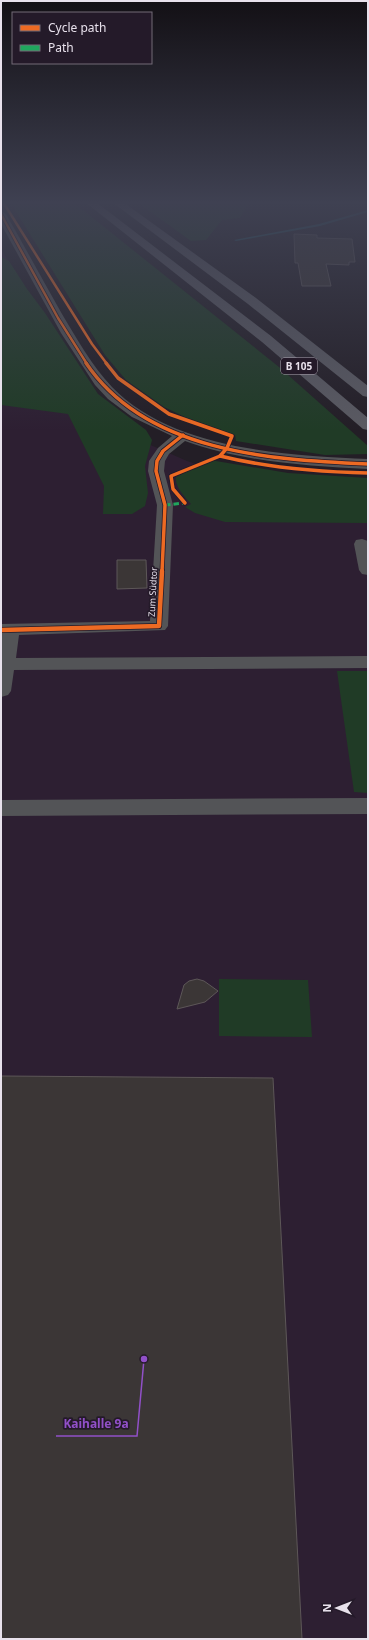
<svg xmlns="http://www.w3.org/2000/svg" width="369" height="1640" viewBox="0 0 369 1640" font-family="'Noto Sans',sans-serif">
  <rect width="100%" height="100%" fill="#231e26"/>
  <path fill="#2d1f32" d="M 1,249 L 96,398 L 146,443 L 187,461 L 213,470 L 368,498 L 368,1639 L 1,1639 Z"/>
  <g fill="#203b26">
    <path d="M 10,202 L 73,202 L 279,367 L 368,446 L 368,454 L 325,455 L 236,441 L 235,435 L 185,417 L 164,407 L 126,380 L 105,355 Z"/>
    <path d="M 137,202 L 249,202 L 240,218 L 222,220 L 206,240 L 191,241 Z"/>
    <path d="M 1,257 L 9,261 L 27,289 L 45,313 L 98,394 L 146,430 L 152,440 L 145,466 L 148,493 L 145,506 L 132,514 L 103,514 L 104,486 L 68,414 L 1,405 Z"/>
    <path d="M 210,460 L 288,473 L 368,478 L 368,523 L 225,522 L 195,513 L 185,507 L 191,504 C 185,497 174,486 176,477 Z"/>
    <path d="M 337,671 L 368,671 L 368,793 L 354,792 Z"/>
    <path d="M 219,979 L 308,980 L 312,1037 L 219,1036 Z"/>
  </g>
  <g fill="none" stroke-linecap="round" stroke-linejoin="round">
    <path fill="#245e6b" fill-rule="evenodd" d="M 368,210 L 368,212 L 320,226 L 236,241 L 234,240 L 319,224 Z"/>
  </g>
  <g fill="#3b3636" stroke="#5d5758">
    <path d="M 294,234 L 317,235 L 317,238 L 352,239 L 355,262 L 349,262 L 349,265 L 326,264 L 331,286 L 302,286 L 298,263 L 295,263 Z"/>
    <path d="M 117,560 L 146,560 L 147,588 L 117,589 Z"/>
    <path d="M 197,979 L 204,981 L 218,991 L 205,1002 L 177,1009 L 184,985 L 189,981 Z"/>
    <path d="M 1,1076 L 273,1078 L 302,1639 L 1,1639 Z"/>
  </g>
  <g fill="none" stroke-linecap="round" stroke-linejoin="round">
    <g fill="#535457" fill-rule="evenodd">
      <path d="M 1,211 L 6,214 C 25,247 43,281 62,314 C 77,339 92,366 112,387 C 171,449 287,456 368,459 L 368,469 C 307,466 243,462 185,441 L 169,454 L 165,461 L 164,471 L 173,505 L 168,626 L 165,630 L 19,635 L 16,658 L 368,656 L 368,668 L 14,670 L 11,691 L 8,695 L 1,697 L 1,624 L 150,621 L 157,505 L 148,471 L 149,461 L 158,448 L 172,436 L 132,417 L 108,399 L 95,385 L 61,333 L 1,224 Z"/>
      <path d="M 362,539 L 368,541 L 368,575 L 362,574 L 359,570 L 354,544 L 356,540 Z"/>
      <path d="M 368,798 L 368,814 L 1,816 L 1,800 Z"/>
    </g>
    <g fill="#5a5a62" fill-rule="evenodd">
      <path d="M 85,202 L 96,202 L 271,336 L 368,418 L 368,430 L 363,429 L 262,342 Z"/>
      <path d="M 112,202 L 123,202 L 256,298 L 368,386 L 368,397 L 363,396 L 248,304 Z"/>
    </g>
    <path stroke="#20a55d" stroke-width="3" stroke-dasharray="5.5 3" stroke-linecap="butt" d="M 165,505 L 185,503"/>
    <g stroke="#241a29" stroke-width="4">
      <g id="cycleway-far2">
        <path d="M 3,202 L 92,344 L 107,364"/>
        <path d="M 1,214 L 58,318 L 87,364"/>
      </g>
    </g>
    <g stroke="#241a29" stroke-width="5">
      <g id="cycleway-far1">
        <path d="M 86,363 C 146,452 270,460 368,464"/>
        <path d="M 106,363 L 118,378 L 169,414 L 232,436 L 227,448 L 220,456 L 171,476 L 173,489 L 185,503"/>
        <path d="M 220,456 C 269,468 318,472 368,473"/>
        <path d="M 162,572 L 165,505 L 156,471 L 157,461 L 163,451 L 183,435"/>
      </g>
    </g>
    <g stroke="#241a29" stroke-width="6">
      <path id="cycleway" d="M 1,630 L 159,626 L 162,571"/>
    </g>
    <use href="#cycleway-far2" stroke="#ed6a23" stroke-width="2.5"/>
    <use href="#cycleway-far1" stroke="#ed6a23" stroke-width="3.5"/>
    <use href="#cycleway" stroke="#ed6a23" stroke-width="4.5"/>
  </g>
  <linearGradient id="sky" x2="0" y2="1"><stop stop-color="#131015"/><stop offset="0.47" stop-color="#3f4152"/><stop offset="1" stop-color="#3f4152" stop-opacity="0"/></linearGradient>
  <rect width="369" height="431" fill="url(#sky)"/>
  <g text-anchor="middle" stroke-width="3.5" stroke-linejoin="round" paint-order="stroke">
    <g font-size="9" fill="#e8e1ec" stroke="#241a29">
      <text transform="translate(153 592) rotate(-87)" y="3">Zum Südtor</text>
    </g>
    <rect fill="#241a29" stroke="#ada5b2" stroke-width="1" x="281" y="358" width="36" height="16" rx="3"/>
    <g font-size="10" font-weight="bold" fill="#e8e1ec">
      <text x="299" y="370">B 105</text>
    </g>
  </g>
  <path fill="none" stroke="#9150c8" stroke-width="1.5" d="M144 1359L137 1436H56"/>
  <circle fill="#9150c8" stroke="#241a29" stroke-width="1.5" cx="144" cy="1359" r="4"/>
  <g font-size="12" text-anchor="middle" font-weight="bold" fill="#9150c8" stroke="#241a29" stroke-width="3.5" stroke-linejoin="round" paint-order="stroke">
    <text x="96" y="1428">Kaihalle 9a</text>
  </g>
  <rect width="369" height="1640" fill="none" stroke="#e8e1ec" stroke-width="4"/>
  <rect x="12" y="12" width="140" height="52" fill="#241a29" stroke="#726a77"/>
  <rect x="20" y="25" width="20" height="6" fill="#ed6a23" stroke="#726a77"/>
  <text x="48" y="32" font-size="12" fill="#e8e1ec">Cycle path</text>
  <rect x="20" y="45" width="20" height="6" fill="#20a55d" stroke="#726a77"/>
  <text x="48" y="52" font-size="12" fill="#e8e1ec">Path</text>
  <g transform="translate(337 1608) rotate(270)" stroke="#241a29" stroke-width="3" paint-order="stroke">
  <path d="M0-3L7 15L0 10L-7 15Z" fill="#e8e1ec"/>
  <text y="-6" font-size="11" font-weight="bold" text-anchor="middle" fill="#e8e1ec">N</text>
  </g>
</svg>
